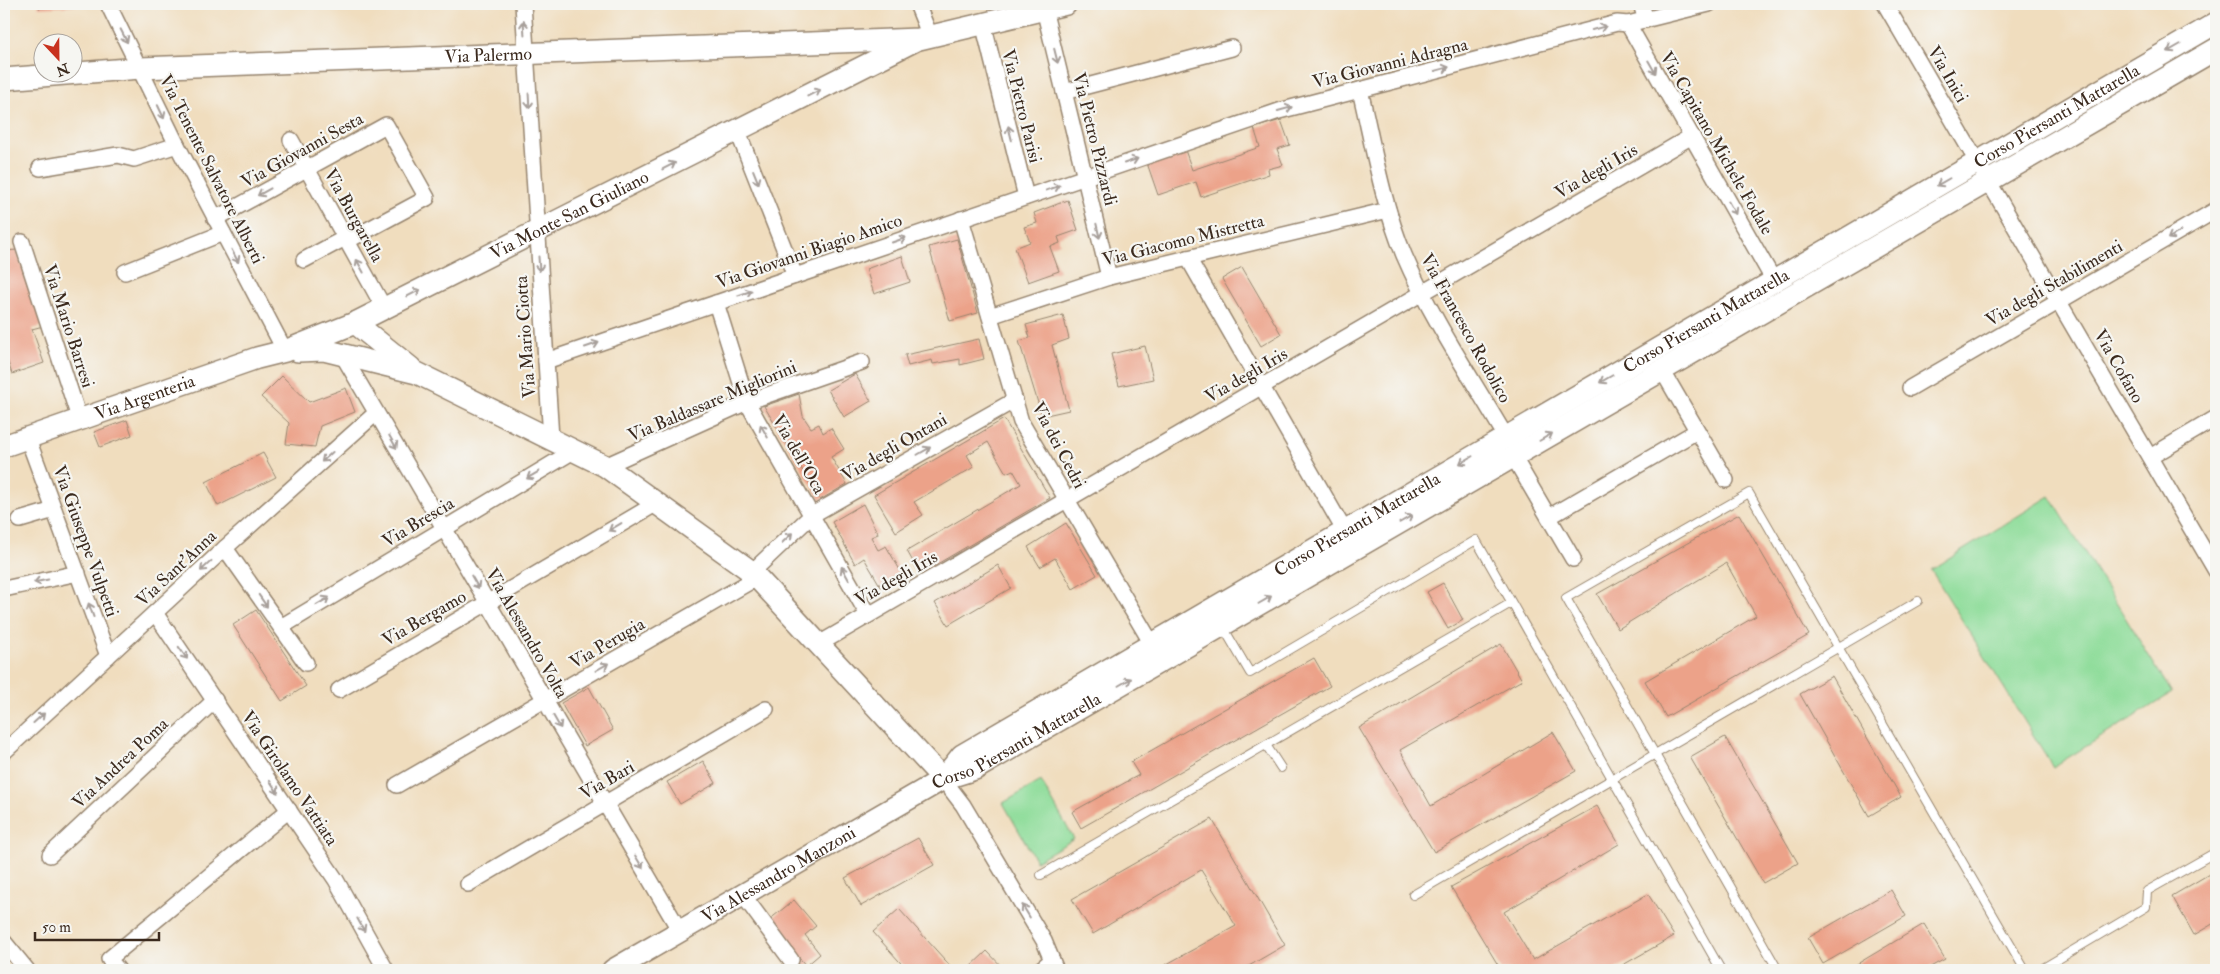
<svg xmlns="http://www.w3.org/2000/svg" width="2220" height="974" viewBox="0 0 2220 974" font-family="'IM FELL Double Pica',serif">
  <rect width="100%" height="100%" fill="#f6f6f2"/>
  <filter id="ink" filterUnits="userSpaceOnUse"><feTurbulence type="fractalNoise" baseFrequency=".02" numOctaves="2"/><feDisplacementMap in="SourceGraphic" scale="10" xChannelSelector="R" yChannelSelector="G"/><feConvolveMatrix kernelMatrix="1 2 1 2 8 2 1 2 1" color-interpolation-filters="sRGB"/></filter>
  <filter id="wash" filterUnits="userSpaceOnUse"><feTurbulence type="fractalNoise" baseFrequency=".0096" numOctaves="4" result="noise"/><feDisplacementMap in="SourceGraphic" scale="20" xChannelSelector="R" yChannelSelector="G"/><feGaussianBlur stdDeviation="1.12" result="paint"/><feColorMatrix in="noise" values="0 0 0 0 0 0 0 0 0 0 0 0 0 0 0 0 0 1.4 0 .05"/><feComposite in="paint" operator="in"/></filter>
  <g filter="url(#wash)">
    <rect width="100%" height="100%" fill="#f0ddbe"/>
    <g fill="#90dd9b" stroke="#66845c">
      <path d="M 2050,496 L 2172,693 L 2053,767 L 1931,570 Z"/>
      <path d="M 1041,781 L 1074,839 L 1036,861 L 1003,803 Z"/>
    </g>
    <g id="blocks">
      <g fill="#eca289">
        <path d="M 38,4 L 75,4 L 75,6 L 39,8 Z"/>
        <path d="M 1281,120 L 1290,145 L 1277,149 L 1283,165 L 1268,169 L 1269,174 L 1201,197 L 1196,182 L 1158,195 L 1147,163 L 1185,150 L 1192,170 L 1260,147 L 1254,128 Z"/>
        <path d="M 1068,200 L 1078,230 L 1058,237 L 1060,243 L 1050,247 L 1059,271 L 1028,282 L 1015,248 L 1030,242 L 1024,227 L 1037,223 L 1034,213 Z"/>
        <path d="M 957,239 L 978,313 L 950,321 L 929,247 Z"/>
        <path d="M 17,250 L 43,326 L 32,329 L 44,363 L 12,374 L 4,351 L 4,339 L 7,338 L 4,327 L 4,251 Z"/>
        <path d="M 902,256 L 910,282 L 874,294 L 866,269 Z"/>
        <path d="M 1242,267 L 1281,334 L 1261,346 L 1222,279 Z"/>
        <path d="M 1063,315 L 1069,339 L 1052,345 L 1069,410 L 1042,416 L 1019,341 L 1030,338 L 1026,325 Z"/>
        <path d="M 979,339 L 984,359 L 960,365 L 960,359 L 933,364 L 932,360 L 908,366 L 905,355 Z"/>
        <path d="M 1145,346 L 1153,379 L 1119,386 L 1111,354 Z"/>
        <path d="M 855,374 L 871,401 L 844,417 L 828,390 Z"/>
        <path d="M 282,376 L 309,402 L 346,388 L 355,412 L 320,426 L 315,447 L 286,444 L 289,423 L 261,397 Z"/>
        <path d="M 799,394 L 803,416 L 811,428 L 819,424 L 823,433 L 831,428 L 844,449 L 831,457 L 847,484 L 820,500 L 764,406 Z"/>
        <path d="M 1004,419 L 1050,498 L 920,574 L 907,551 L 1021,484 L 1013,470 L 1006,473 L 988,442 L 967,455 L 974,467 L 914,502 L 923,515 L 896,532 L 874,495 Z"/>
        <path d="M 127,420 L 132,435 L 100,447 L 94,432 Z"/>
        <path d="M 263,453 L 276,477 L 218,506 L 206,482 Z"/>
        <path d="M 863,504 L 878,534 L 871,537 L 878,550 L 886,546 L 903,575 L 881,587 L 864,558 L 855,564 L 832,522 Z"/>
        <path d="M 1739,514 L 1809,635 L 1666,717 L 1645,681 L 1756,616 L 1726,563 L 1618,629 L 1597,594 Z"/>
        <path d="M 1066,523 L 1097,575 L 1073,589 L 1055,558 L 1040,567 L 1028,547 Z"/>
        <path d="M 998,565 L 1011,588 L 948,625 L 935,603 Z"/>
        <path d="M 1443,583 L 1463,620 L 1448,629 L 1427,592 Z"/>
        <path d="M 256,610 L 306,686 L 282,701 L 233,625 Z"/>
        <path d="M 1501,644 L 1522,680 L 1400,750 L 1431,806 L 1553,732 L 1576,771 L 1434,852 L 1359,728 Z"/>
        <path d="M 1314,658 L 1330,686 L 1081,828 L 1072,812 L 1139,775 L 1131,762 Z"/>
        <path d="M 1832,676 L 1901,797 L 1869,816 L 1800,694 Z"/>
        <path d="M 589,687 L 613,730 L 585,746 L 561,703 Z"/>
        <path d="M 1725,737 L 1798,863 L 1763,883 L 1690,757 Z"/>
        <path d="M 703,761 L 716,783 L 680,804 L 667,782 Z"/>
        <path d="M 1597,806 L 1619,844 L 1504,912 L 1533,960 L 1648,894 L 1674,936 L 1614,970 L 1501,970 L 1451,887 Z"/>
        <path d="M 1212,819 L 1285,945 L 1242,970 L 1156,970 L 1236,926 L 1201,870 L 1093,934 L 1072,899 Z"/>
        <path d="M 918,838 L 934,865 L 861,906 L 845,878 Z"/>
        <path d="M 2216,870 L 2216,922 L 2194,935 L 2172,896 Z"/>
        <path d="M 1891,890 L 1906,916 L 1823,964 L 1808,938 Z"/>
        <path d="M 794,900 L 816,926 L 805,935 L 820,954 L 806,966 L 769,920 Z"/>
        <path d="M 899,909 L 954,970 L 907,970 L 873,932 Z"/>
        <path d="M 1924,924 L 1945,959 L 1925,970 L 1847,970 Z"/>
        <path d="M 987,951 L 1005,970 L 967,970 Z"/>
      </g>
    </g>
  </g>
  <g filter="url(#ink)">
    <use href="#blocks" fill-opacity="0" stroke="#96846e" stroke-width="1"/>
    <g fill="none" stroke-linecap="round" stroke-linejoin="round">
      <g stroke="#96846e" stroke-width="10">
        <g id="lane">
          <path d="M 1223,627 L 1250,673 L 1476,540 L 1721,970"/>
          <path d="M 1266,745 L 1281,768"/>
          <path d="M 1041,875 L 1511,603"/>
          <path d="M 1413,895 L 1918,601"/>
          <path d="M 1778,970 L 1566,598 L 1749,493 L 2025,970"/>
          <path d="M 2040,970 L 2146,907 L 2147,891 L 2216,852"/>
        </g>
      </g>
      <g stroke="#96846e" stroke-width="18">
        <g id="street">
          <path d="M 108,4 L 177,145 L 285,351"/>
          <path d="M 523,4 L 551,438"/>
          <path d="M 917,4 L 930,36"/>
          <path d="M 1641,4 L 1646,20"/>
          <path d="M 1885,4 L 2216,571"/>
          <path d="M 1044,9 L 1109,277"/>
          <path d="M 983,23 L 1026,197"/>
          <path d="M 1628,24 L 1774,281"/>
          <path d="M 1360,90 C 1373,145 1382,202 1404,255 C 1431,318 1471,377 1506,437"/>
          <path d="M 1064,92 L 1232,48"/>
          <path d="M 738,132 L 795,276"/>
          <path d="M 291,140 L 384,308"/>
          <path d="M 40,168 L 118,155 L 134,159 L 177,145"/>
          <path d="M 215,219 L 386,125 L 427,198 L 347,241"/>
          <path d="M 961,219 L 1021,422 L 1152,644"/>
          <path d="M 22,242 L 80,421"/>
          <path d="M 1188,258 L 1344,530"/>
          <path d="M 304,260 L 345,238"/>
          <path d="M 125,272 L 223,233"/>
          <path d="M 716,303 L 747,402 L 868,615"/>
          <path d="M 990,316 L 1109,277 L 1388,210"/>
          <path d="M 342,354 L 680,931"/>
          <path d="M 546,361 L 1279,111 L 1617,23 L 1628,24 L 1709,4"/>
          <path d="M 1662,370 L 1726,480"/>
          <path d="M 1910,388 L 2216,210"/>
          <path d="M 28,439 L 108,656"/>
          <path d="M 1513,456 L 1573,559"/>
          <path d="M 2150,457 L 2216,418"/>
          <path d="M 605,466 L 747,402 L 862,362"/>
          <path d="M 1549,517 L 1697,431"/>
          <path d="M 20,520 L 54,510"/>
          <path d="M 225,548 L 306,663"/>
          <path d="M 752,572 L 812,515 L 1015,400"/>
          <path d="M 4,589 L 78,573"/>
          <path d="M 155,613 L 336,880 L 386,970"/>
          <path d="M 281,627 L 575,450"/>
          <path d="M 819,644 L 1692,136"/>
          <path d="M 339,690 L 657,503"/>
          <path d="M 4,752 L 225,548 L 376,413"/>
          <path d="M 943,779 L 963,805 L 1044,941 L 1056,970"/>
          <path d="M 397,785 L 758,577"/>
          <path d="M 50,855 L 215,700"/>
          <path d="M 468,884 L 766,709"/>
          <path d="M 743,895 L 791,960"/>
          <path d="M 4,942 L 27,970"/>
          <path d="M 118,970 L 109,959 L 289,810"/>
          <path d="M 1040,970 L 1052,960"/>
        </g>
      </g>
      <g stroke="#96846e" stroke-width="24">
        <g id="secondary">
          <path id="s1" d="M 4,79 L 140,68 L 919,39 L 1066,4"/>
          <path d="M 355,323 L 411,368"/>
          <path d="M 298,351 L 324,350 L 417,373 L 605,466 L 752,572 L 943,779"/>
          <path id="s2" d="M 4,446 L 257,358 L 285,351 L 355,323 L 914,41"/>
          <path id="s3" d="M 943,779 L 962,755 L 2216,23"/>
          <path id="s4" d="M 613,970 L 943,779 L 975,769 L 2216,49"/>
        </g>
      </g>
      <use href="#lane" stroke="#fff" stroke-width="8"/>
      <use href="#street" stroke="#fff" stroke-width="15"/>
      <use href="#secondary" stroke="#fff" stroke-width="21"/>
    </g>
    <defs><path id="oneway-shaft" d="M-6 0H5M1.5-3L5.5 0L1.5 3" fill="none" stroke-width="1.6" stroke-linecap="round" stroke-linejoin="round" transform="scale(1.25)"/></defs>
    <g stroke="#a79f9a">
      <use href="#oneway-shaft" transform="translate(524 28) rotate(-93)"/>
      <use href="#oneway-shaft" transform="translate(1599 28) rotate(-15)"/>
      <use href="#oneway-shaft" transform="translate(124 36) rotate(63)"/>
      <use href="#oneway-shaft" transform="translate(2174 48) rotate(150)"/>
      <use href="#oneway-shaft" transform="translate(1056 56) rotate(76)"/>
      <use href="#oneway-shaft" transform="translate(1652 67) rotate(60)"/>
      <use href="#oneway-shaft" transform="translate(1442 69) rotate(-15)"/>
      <use href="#oneway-shaft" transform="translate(814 93) rotate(-27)"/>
      <use href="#oneway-shaft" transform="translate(529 101) rotate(87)"/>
      <use href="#oneway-shaft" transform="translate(1285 109) rotate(-15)"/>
      <use href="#oneway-shaft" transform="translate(161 112) rotate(65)"/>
      <use href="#oneway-shaft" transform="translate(1010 133) rotate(-104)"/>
      <use href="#oneway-shaft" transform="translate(1131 161) rotate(-19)"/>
      <use href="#oneway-shaft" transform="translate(669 166) rotate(-27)"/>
      <use href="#oneway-shaft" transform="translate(756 177) rotate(68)"/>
      <use href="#oneway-shaft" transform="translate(1943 182) rotate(150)"/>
      <use href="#oneway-shaft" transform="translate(1053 188) rotate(-19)"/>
      <use href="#oneway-shaft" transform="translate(264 192) rotate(151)"/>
      <use href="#oneway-shaft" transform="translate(1732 208) rotate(60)"/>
      <use href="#oneway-shaft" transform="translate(1098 231) rotate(77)"/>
      <use href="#oneway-shaft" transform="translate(2174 235) rotate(150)"/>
      <use href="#oneway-shaft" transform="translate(899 240) rotate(-19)"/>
      <use href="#oneway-shaft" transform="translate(235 256) rotate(62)"/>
      <use href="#oneway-shaft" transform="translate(539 264) rotate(86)"/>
      <use href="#oneway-shaft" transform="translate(360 266) rotate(-119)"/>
      <use href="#oneway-shaft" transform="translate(414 293) rotate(-27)"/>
      <use href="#oneway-shaft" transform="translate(745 293) rotate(-19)"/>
      <use href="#oneway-shaft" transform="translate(592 345) rotate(-19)"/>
      <use href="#oneway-shaft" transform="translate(1606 379) rotate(150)"/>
      <use href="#oneway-shaft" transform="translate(764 431) rotate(-120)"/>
      <use href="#oneway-shaft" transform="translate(1546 437) rotate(-30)"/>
      <use href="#oneway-shaft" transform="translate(393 442) rotate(60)"/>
      <use href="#oneway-shaft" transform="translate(924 451) rotate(-30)"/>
      <use href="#oneway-shaft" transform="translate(327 457) rotate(138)"/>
      <use href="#oneway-shaft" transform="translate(1466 460) rotate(150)"/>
      <use href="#oneway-shaft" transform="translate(533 475) rotate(149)"/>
      <use href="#oneway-shaft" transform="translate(1406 519) rotate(-30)"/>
      <use href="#oneway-shaft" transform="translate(615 527) rotate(149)"/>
      <use href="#oneway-shaft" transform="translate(787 538) rotate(-44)"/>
      <use href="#oneway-shaft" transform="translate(206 566) rotate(137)"/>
      <use href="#oneway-shaft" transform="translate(845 573) rotate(-119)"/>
      <use href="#oneway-shaft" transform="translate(41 581) rotate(168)"/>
      <use href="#oneway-shaft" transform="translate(475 582) rotate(60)"/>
      <use href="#oneway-shaft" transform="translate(1265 600) rotate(-30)"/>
      <use href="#oneway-shaft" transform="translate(263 601) rotate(55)"/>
      <use href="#oneway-shaft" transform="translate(323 601) rotate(-31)"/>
      <use href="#oneway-shaft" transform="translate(91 610) rotate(-110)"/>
      <use href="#oneway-shaft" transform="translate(183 653) rotate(55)"/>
      <use href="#oneway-shaft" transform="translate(602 667) rotate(-30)"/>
      <use href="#oneway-shaft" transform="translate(1125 682) rotate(-30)"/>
      <use href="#oneway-shaft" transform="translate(39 718) rotate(-42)"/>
      <use href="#oneway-shaft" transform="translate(557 722) rotate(60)"/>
      <use href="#oneway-shaft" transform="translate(274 787) rotate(56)"/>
      <use href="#oneway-shaft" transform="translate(639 862) rotate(59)"/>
      <use href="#oneway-shaft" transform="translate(1026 911) rotate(-121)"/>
      <use href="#oneway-shaft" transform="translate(361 925) rotate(61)"/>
    </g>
  </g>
  <g text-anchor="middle" stroke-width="4.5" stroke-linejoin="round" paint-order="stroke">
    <g font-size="18" fill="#3b2a1e" stroke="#f6f6f2">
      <text dy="6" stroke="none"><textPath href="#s1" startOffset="485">Via Palermo</textPath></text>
      <text transform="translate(1390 63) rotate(-14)" y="6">Via Giovanni Adragna</text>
      <text transform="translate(1948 74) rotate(60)" y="6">Via Inici</text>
      <text transform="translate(1022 106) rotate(76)" y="6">Via Pietro Parisi</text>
      <text dy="6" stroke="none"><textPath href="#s3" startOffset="1298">Corso Piersanti Mattarella</textPath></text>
      <text transform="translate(1095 139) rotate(76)" y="6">Via Pietro Pizzardi</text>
      <text transform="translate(1717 143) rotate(60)" y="6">Via Capitano Michele Fodale</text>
      <text transform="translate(302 150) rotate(-29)" y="6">Via Giovanni Sesta</text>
      <text transform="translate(212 169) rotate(63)" y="6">Via Tenente Salvatore Alberti</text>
      <text transform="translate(1596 171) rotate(-30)" y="6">Via degli Iris</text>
      <text transform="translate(354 215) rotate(61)" y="6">Via Burgarella</text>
      <text dy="6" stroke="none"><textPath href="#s2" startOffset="612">Via Monte San Giuliano</textPath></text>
      <text transform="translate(1183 240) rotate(-14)" y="6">Via Giacomo Mistretta</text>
      <text transform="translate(809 251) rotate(-19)" y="6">Via Giovanni Biagio Amico</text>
      <text transform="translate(2054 283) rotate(-30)" y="6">Via degli Stabilimenti</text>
      <text dy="6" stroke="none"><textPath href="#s3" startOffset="892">Corso Piersanti Mattarella</textPath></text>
      <text transform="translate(69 326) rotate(72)" y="6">Via Mario Barresi</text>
      <text transform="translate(1466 328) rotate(61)" y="6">Via Francesco Rodolico</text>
      <text transform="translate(525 337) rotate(-94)" y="6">Via Mario Ciotta</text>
      <text transform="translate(2119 366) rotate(60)" y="6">Via Cofano</text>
      <text transform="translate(1246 375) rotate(-30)" y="6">Via degli Iris</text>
      <text dy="6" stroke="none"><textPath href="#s2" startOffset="149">Via Argenteria</textPath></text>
      <text transform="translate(712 401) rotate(-23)" y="6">Via Baldassare Migliorini</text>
      <text transform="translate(1059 445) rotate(62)" y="6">Via dei Cedri</text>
      <text transform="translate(894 447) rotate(-30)" y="6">Via degli Ontani</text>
      <text transform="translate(799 454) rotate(60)" y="6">Via dell'Oca</text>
      <text transform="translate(418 522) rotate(-31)" y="6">Via Brescia</text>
      <text dy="6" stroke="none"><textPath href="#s3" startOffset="488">Corso Piersanti Mattarella</textPath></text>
      <text transform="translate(86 541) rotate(70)" y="6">Via Giuseppe Vulpetti</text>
      <text transform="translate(176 568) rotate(-43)" y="6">Via Sant'Anna</text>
      <text transform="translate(896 578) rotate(-30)" y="6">Via degli Iris</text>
      <text transform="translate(424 618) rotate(-30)" y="6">Via Bergamo</text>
      <text transform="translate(527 633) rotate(60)" y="6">Via Alessandro Volta</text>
      <text transform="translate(607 643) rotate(-30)" y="6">Via Perugia</text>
      <text dy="6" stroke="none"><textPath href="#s4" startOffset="464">Corso Piersanti Mattarella</textPath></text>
      <text transform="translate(120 763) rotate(-43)" y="6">Via Andrea Poma</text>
      <text transform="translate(290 778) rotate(56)" y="6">Via Girolamo Vattiata</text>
      <text transform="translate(607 780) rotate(-30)" y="6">Via Bari</text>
      <text dy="6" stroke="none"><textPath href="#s4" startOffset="191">Via Alessandro Manzoni</textPath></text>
    </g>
  </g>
  <rect width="2220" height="974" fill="none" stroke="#f6f6f2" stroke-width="20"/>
  <g transform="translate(58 58) rotate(158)"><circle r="24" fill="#f6f6f2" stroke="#aba49d"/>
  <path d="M0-4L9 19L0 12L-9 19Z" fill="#c8321e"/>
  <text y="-8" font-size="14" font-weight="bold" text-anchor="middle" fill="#3b2a1e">N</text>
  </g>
  <path d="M35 932v8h124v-8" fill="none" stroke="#3b2a1e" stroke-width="2.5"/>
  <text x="42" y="932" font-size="15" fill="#3b2a1e" stroke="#f6f6f2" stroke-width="4" paint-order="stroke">50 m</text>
</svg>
